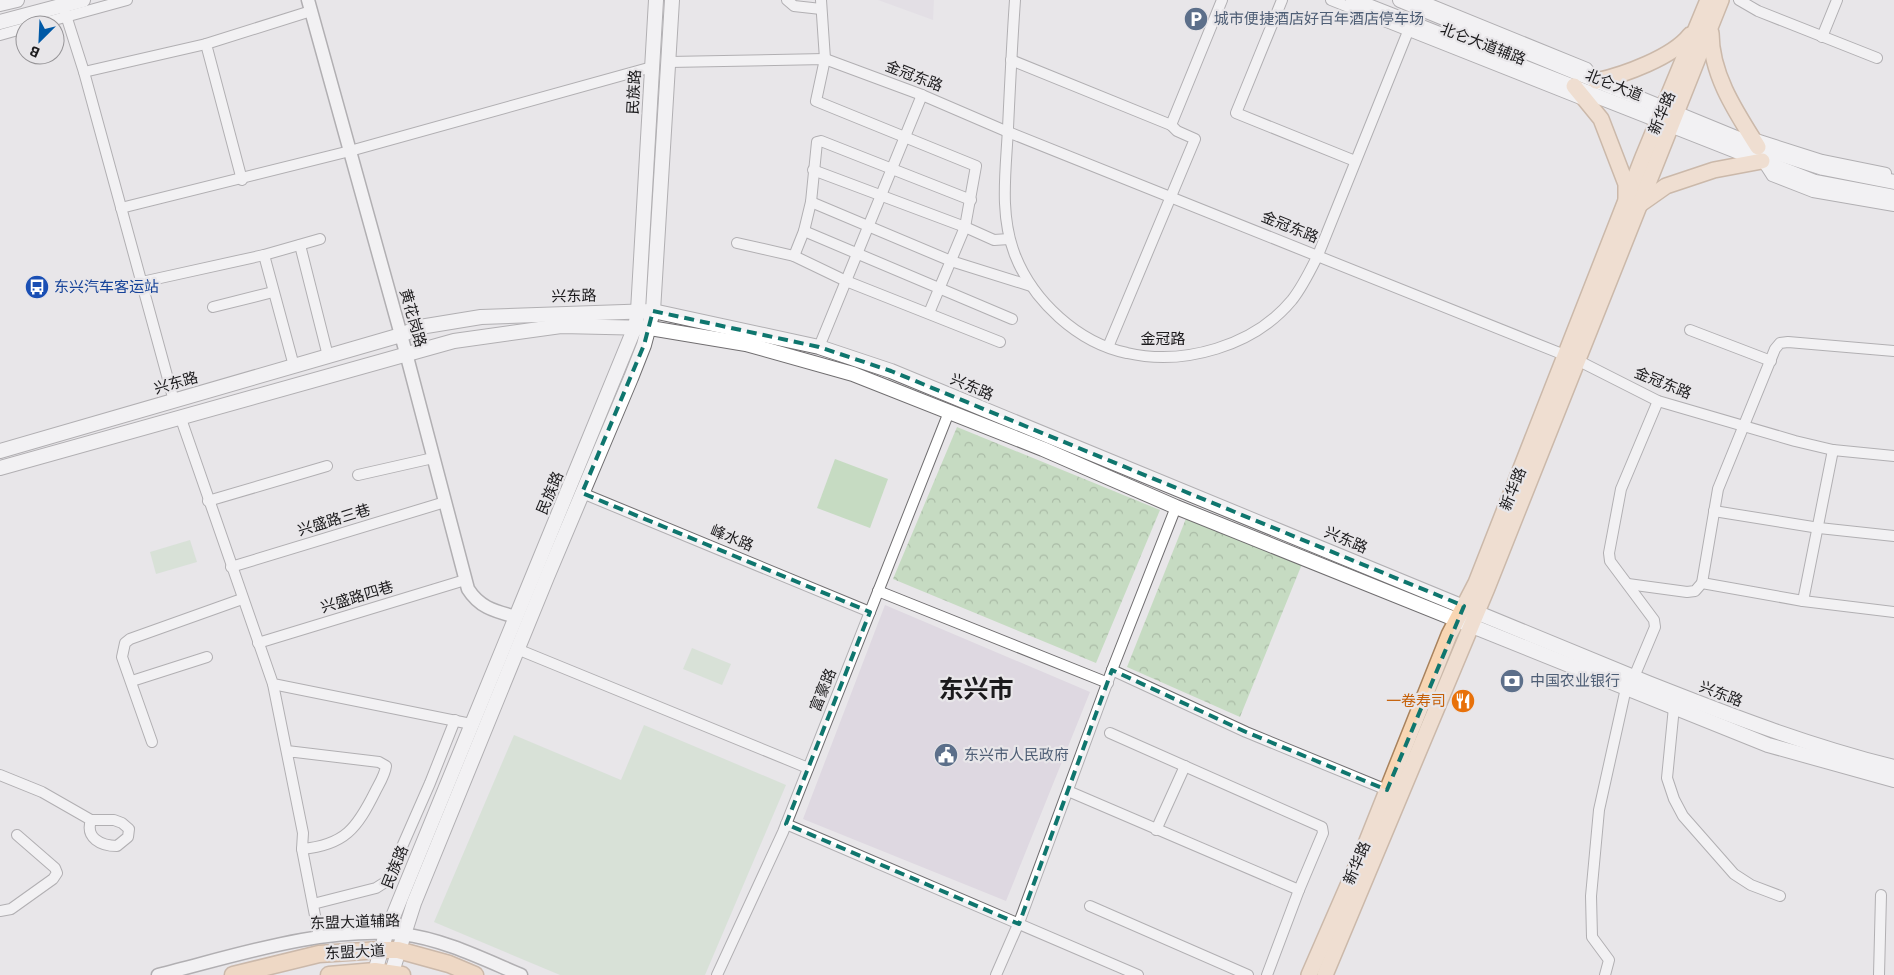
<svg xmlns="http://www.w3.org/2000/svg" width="1894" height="975" viewBox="0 0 1894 975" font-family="'Exo 2','Noto Sans SC',sans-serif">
  <defs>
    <pattern id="park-crowns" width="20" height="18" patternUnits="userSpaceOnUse" patternTransform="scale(1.25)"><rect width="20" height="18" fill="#c6dbc2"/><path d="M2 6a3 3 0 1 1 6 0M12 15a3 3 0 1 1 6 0" fill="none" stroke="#aabba6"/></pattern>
  </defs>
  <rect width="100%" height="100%" fill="#e8e6e9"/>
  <g fill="#ded8e1">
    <path d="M 878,0 L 934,0 L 933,20 Z"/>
    <path d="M 885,605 L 1090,692 L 1006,901 L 803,819 Z"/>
  </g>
  <g fill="url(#park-crowns)">
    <path d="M 957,427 L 1160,510 L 1096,663 L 893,579 Z"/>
    <path d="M 1187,516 L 1302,564 L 1240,717 L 1127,667 Z"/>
  </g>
  <g fill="#c6dbc2">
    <path d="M 835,459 L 888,479 L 870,528 L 817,508 Z"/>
    <path d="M 190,540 L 197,562 L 156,574 L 150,552 Z"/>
    <path d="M 692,648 L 731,664 L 722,685 L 683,669 Z"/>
    <path d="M 644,725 L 786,785 L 705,975 L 560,975 L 434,922 L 514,735 L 621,780 Z"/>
  </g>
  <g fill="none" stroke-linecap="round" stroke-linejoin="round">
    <g stroke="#706e70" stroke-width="12">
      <g id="minor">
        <path d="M 787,0 L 794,6 L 821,9"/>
        <path d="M 821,0 L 825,59 L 816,101 L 976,166 L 965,227 L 929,313"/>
        <path d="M 1015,0 C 1012,43 1010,85 1008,128 C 1006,170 999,214 1015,255 C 1033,301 1078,343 1127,353 C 1184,366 1254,346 1292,300 C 1303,286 1310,271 1318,255 L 1411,24"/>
        <path d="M 1282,0 L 1236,113 L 1355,161"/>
        <path d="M 1331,0 L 1583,100"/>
        <path d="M 1420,0 L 1587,68 L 1596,80"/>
        <path d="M 1739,0 L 1758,11 L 1877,58"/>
        <path d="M 63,6 L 84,72 L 174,401"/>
        <path d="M 36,25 L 127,0"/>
        <path d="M 0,35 L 25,28"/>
        <path d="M 1822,37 L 1837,0"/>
        <path d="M 1011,60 L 1171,125 L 1222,0"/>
        <path d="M 669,62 L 825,59 L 922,95 L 1008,132 L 1577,360 L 1658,401 L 1795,441 L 1833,450 L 1894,456"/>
        <path d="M 84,72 L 206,44"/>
        <path d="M 1750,137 L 1822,160 L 1886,173"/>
        <path d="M 1763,162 L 1772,176 L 1813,192 L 1894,206"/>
        <path d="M 813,170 L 965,227 L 994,240 L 1009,239"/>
        <path d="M 242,180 L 206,44 L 311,11"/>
        <path d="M 811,202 L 951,261 L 1031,286"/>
        <path d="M 121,208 L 350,151 L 652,67"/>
        <path d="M 804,231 L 1012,319"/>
        <path d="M 737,243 L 794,256 L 846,281 L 1000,342"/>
        <path d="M 300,245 L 328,356"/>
        <path d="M 264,255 L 294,366"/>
        <path d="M 794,256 L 804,231 L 811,202 L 817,142 L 821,141 L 971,200"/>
        <path d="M 142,282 L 264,255 L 320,239"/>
        <path d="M 213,307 L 273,292"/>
        <path d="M 1690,330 L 1771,361"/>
        <path d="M 819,347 L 922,95"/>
        <path d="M 1108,347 L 1195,139 L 1177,131 L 1171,125"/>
        <path d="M 180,416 L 273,684 L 471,724"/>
        <path d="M 358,475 L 433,458"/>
        <path d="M 582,493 L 870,612"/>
        <path d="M 208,501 L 327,466"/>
        <path d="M 1714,511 L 1819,528 L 1894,536"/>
        <path d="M 231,567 L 445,502"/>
        <path d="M 1702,583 L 1718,489 L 1775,349 L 1780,343 L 1788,342 L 1894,351"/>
        <path d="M 1628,584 L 1687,592 L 1695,591 L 1702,583 L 1803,601 L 1894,612"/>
        <path d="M 878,591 L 1108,683"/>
        <path d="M 1803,601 L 1833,450"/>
        <path d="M 258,643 L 465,580"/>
        <path d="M 517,649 L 808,768"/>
        <path d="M 1112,670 L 1246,732 L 1387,790"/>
        <path d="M 1634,677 L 1655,627 L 1654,620 L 1610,561 L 1609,553 L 1621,489 L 1658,401"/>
        <path d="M 132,681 L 207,657"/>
        <path d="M 273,684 L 303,833 L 302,849 C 345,845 357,828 375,792 C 379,784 385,775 386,766 L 379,762 L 287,751"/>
        <path d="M 1674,707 L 1667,778 L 1674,799 L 1683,816 L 1734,874 L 1751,885 L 1780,896"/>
        <path d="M 1110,733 L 1322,827 L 1323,833 L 1299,890 L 1267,975"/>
        <path d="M 152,742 L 122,657 L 125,643 L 130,639 L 242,599"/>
        <path d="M 0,775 L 42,792 L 91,820 L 114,820 L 122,823 L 129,829 L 128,837 L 117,846 C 101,846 85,838 91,820"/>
        <path d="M 1068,791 L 1299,890"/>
        <path d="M 786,824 L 1138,975"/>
        <path d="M 1156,830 L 1185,766"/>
        <path d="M 302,849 L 319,936"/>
        <path d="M 313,904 L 376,888 L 387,881 L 430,783 L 455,720"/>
        <path d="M 1090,906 L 1248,975"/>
        <path d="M 0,911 L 11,909 L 53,879 L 57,873 L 55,868 L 17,835"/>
        <path d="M 717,975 L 783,832 L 949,412"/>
        <path d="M 996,975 L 1020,920 L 1112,670 L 1176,507"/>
        <path d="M 1605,975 L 1609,960 L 1592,937 L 1591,896 L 1599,810 L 1626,688"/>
        <path d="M 1879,975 L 1881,895"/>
      </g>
    </g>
    <g stroke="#706e70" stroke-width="15">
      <g id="tertiary">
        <path d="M 308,0 L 406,353 L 468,589 C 480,608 495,611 516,617"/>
        <path d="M 158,975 C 235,956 322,926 402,934 C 443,939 483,959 521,975"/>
      </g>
    </g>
    <g stroke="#706e70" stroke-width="16">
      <g id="secondary">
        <path d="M 1353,0 L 1815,182 L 1894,197"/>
        <path d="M 1400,0 L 1758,147 L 1823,168 L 1894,182"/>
        <path d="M 0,4 L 17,0"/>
        <path d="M 0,22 L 83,0"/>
        <path d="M 0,451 L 401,335 L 420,327 L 481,317 L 653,311 L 819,347 L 891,371 L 1648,683 C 1729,715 1809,746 1894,767"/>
        <path d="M 0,468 L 454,341 L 561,326 L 650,328 L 746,344 L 853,374 L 1043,449 L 1176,507 L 1768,745 L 1894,780"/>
        <path d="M 374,975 L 386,934 L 401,897 L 635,327 L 638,311 L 656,0"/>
        <path d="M 391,975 L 414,903 L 547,577 L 631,378 L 644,345 L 653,311 L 672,0"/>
      </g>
    </g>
    <g stroke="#a8825d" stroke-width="18">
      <g id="primary">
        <path d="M 1711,33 C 1711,75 1736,112 1758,147"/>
        <path d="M 1596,81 C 1624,75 1673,57 1690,35"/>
        <path d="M 1574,86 L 1601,119 L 1626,184 L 1626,198"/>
        <path d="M 1639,205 L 1666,186 L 1714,170 L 1762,161"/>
        <path d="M 1309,975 L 1363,851 L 1449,635 L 1476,583 L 1643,157 L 1708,0"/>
        <path d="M 1325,975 L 1487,588 L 1721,0"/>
      </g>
    </g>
    <g stroke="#a8825d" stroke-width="19">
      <g id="trunk">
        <path d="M 233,975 L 319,954 L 380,950 L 398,950 L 449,964 L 475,975"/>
        <path d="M 329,975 L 375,971 L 402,975"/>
      </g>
    </g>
    <use href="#minor" stroke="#fff" stroke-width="10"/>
    <use href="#tertiary" stroke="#fff" stroke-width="12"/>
    <use href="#secondary" stroke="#fff" stroke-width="14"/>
    <use href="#primary" stroke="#f8d6b3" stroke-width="15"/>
    <use href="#trunk" stroke="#f6c89a" stroke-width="16"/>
  </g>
  <path d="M0 0H1894V975H0ZM 653,311 L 819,347 L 891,371 L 1464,606 L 1387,790 L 1246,732 L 1112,670 L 1019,924 L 786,824 L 870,612 L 582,493 L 644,345 Z" fill="#e8e6e9" fill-opacity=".55" fill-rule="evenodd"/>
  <path fill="none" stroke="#0f766e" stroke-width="4" stroke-dasharray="10 6" stroke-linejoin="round" d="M 653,311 L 819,347 L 891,371 L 1464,606 L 1387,790 L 1246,732 L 1112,670 L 1019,924 L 786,824 L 870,612 L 582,493 L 644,345 Z"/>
  <defs>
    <g id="parking-disc" transform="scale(1.25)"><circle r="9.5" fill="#5c6f8a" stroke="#e8e6e9"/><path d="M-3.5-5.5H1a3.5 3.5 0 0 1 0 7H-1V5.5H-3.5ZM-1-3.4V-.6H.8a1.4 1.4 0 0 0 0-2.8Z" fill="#fff"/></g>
    <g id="bus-disc" transform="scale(1.25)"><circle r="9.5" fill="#1a4fb4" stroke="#e8e6e9"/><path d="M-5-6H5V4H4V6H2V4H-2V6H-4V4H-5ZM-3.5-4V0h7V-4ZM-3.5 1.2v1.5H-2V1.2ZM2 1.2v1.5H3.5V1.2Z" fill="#fff"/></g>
    <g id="bank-disc" transform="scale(1.25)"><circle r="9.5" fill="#5c6f8a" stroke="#e8e6e9"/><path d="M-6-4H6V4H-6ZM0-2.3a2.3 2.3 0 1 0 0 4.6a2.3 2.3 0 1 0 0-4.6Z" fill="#fff"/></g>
    <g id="restaurant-disc" transform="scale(1.25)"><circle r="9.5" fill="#e8710a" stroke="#e8e6e9"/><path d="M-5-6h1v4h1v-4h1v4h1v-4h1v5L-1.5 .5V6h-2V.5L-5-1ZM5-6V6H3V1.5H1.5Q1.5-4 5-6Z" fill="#fff"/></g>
    <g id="civic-disc" transform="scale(1.25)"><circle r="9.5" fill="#5c6f8a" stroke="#e8e6e9"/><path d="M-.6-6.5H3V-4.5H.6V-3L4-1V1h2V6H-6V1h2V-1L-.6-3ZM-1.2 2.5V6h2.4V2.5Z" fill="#fff"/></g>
  </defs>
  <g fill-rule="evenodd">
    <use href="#parking-disc" x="1196" y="19"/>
    <use href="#bus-disc" x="37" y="287"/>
    <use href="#bank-disc" x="1512" y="681"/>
    <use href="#restaurant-disc" x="1463" y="701"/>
    <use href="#civic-disc" x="946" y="755"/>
  </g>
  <g text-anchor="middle" stroke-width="4.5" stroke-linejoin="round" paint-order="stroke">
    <g font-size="15" fill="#4e5e75" stroke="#e8e6e9" text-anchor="start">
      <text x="1214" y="24">城市便捷酒店好百年酒店停车场</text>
      <text x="1530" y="686">中国农业银行</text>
      <text x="964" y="760">东兴市人民政府</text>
    </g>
    <g font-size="15" fill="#1b1a1c" stroke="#e8e6e9">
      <text transform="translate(1483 44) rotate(21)" y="5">北仑大道辅路</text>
      <text transform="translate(914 76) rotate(21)" y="5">金冠东路</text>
      <text transform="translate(1614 85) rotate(22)" y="5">北仑大道</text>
      <text transform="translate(634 92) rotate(-87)" y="5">民族路</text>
      <text transform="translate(1662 113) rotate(-67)" y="5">新华路</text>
      <text transform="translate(1290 227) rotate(22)" y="5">金冠东路</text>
      <text transform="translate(574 296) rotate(-1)" y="5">兴东路</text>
      <text transform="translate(413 318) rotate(74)" y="5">黄花岗路</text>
      <text x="1163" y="344">金冠路</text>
      <text transform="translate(176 383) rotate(-16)" y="5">兴东路</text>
      <text transform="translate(1663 383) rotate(22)" y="5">金冠东路</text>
      <text transform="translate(972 387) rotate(23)" y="5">兴东路</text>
      <text transform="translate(1513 489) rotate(-68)" y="5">新华路</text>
      <text transform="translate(550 493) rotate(-67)" y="5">民族路</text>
      <text transform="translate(334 520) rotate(-17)" y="5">兴盛路三巷</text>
      <text transform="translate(732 538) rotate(22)" y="5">峰水路</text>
      <text transform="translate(1346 540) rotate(23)" y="5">兴东路</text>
      <text transform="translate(357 597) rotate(-17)" y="5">兴盛路四巷</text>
      <text transform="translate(823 690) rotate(-68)" y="5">富豪路</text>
      <text transform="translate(1721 694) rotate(21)" y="5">兴东路</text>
      <text transform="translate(1357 863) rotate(-67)" y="5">新华路</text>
      <text transform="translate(395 867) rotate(-68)" y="5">民族路</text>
      <text transform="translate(355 922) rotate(-2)" y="5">东盟大道辅路</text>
      <text transform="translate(355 952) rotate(-3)" y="5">东盟大道</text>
    </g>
    <g font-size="15" fill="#164399" stroke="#e8e6e9" text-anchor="start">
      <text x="54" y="292">东兴汽车客运站</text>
    </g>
    <g font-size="15" fill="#c56008" stroke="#e8e6e9" text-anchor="end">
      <text x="1446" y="706">一卷寿司</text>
    </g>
    <g font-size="25" font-weight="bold" fill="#1b1a1c" stroke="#e8e6e9">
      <text x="976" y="698">东兴市</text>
    </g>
  </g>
  <g transform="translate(40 40) rotate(204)"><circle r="24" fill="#e8e6e9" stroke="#969497"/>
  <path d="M0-4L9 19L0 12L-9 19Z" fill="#0059a6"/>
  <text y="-8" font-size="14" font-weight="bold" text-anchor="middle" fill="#1b1a1c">B</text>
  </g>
</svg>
